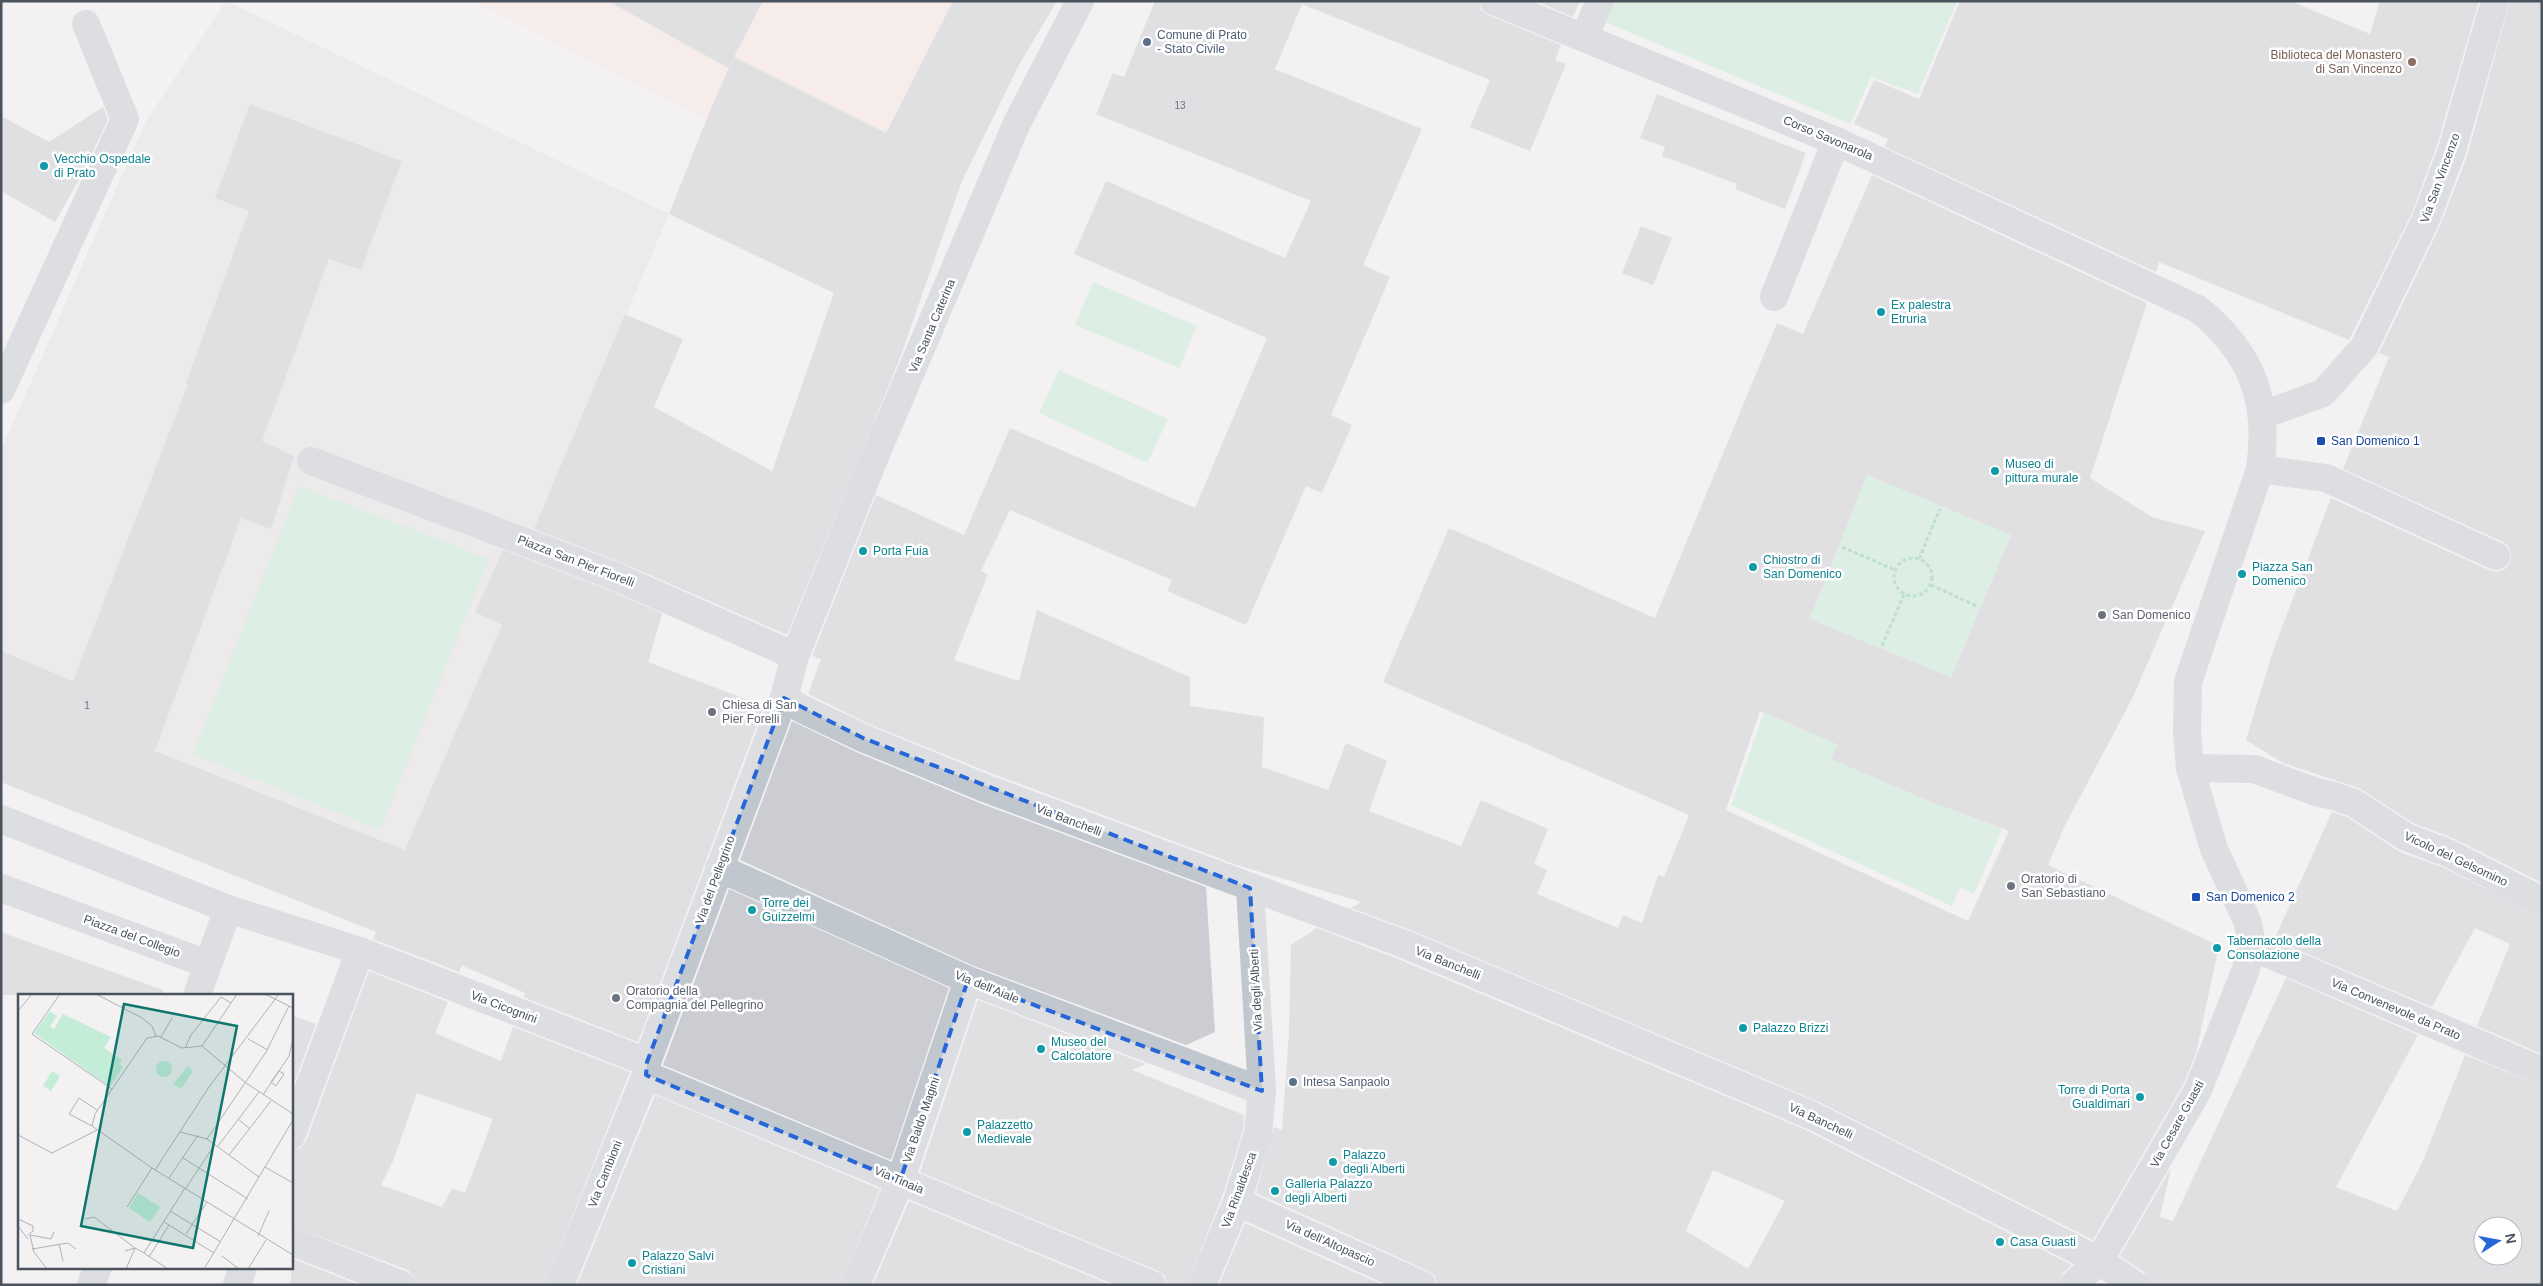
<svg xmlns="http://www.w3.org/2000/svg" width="2543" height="1286" viewBox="0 0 2543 1286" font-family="Helvetica,sans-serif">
  <rect width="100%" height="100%" fill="#f3f1f1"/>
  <path fill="#e4e2e2" d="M 226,1 L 669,214 L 536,525 L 633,564 L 628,575 L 663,611 L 647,668 L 514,922 L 489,977 L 1,782 L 1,450 L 146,121 Z"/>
  <path fill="#fae8e5" d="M 474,1 L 1046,1 L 934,235 Z"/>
  <g fill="#c4edd7">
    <path d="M 1616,1 L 1957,1 L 1918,94 L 1871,77 L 1850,124 L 1605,22 Z"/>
    <path d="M 1093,282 L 1197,326 L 1179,368 L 1075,325 Z"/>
    <path d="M 1059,370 L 1168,419 L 1147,463 L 1039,413 Z"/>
    <path d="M 1867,475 L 2011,535 L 1951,677 L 1810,619 Z"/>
    <path d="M 299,486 L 489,559 L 380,830 L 193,754 Z"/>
    <path d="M 1764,713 L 1838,745 L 1832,759 L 1936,804 L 2002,829 L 1974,894 L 1960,887 L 1952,906 L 1731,805 Z"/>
  </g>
  <g fill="#cbcdd3" fill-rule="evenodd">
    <path d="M 608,1 L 763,1 L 734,57 L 886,133 L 953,1 L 1057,1 L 1019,65 L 962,181 L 900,358 L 787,635 L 618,561 L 534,529 L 625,314 L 683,339 L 654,407 L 772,471 L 834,293 L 669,214 L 709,113 L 733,58 L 728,68 Z"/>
    <path d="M 1155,1 L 1479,1 L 1481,10 L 1488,15 L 1561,45 L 1555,60 L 1566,64 L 1530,151 L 1470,127 L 1490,80 L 1302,4 L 1275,69 L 1422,129 L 1363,265 L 1390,277 L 1331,415 L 1352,425 L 1322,493 L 1306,486 L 1246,625 L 1167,591 L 1172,580 L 1010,510 L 981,571 L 988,574 L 954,660 L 1019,681 L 1037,610 L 1190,677 L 1190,706 L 1264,717 L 1262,767 L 1328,790 L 1346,743 L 1387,761 L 1369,811 L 1461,846 L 1481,800 L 1548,829 L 1534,864 L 1547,870 L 1537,894 L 1618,928 L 1623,915 L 1642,923 L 1658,875 L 1664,877 L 1689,815 L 1383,682 L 1449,528 L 1655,618 L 1777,323 L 1803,334 L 1872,175 L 2147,303 L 2090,478 L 2152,517 L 2205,531 L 2132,699 L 2065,825 L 2048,865 L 2219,946 L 2196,1053 L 2184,1083 L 2093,1240 L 1819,1102 L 1410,930 L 1351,908 L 1361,902 L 1237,865 L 993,774 L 869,724 L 808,694 L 821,659 L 812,656 L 876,495 L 964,535 L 1010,428 L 1195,508 L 1267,338 L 1074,254 L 1106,181 L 1285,258 L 1311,201 L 1096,114 L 1113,73 L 1124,77 ZM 1867,475 L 2011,535 L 1951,677 L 1810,619 ZM 1760,711 L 1838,745 L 1831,759 L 1936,804 L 2009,831 L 1968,921 L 1726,810 Z"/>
    <path d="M 1536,1 L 1580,1 L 1573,17 Z"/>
    <path d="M 1960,1 L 2290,1 L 2370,34 L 2380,1 L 2479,1 L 2437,145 L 2412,213 L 2349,340 L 2159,262 L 2156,272 L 1885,147 L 1888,139 L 1854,124 L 1874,80 L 1919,99 Z"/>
    <path d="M 2510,1 L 2542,1 L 2542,883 L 2455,839 L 2413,823 L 2359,788 L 2283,763 L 2246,740 L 2273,651 L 2331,498 L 2489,570 L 2497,572 L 2505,569 L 2510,562 L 2511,554 L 2509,547 L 2503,542 L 2343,469 L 2389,357 L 2379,353 L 2440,226 L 2467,156 Z"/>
    <path d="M 1657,94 L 1806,153 L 1785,209 L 1735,189 L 1737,184 L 1662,156 L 1665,147 L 1640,138 Z"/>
    <path d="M 250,104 L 402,161 L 361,270 L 329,259 L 262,441 L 294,456 L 271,529 L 241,518 L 155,751 L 405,850 L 502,625 L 475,612 L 503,550 L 606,589 L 662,614 L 648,662 L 764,706 L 638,1042 L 523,997 L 525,993 L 462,965 L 459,972 L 373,939 L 376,932 L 1,782 L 1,651 L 73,681 L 188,384 L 186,383 L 249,211 L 215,198 Z"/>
    <path d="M 103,107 L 108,119 L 85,169 L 55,222 L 1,191 L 1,116 L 49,142 Z"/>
    <path d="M 1641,226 L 1672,238 L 1653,285 L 1622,273 Z"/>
    <path d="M 792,721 L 856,752 L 982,804 L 1206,887 L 1215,1032 L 1186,1045 L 974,966 L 740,860 Z"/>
    <path d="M 2332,812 L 2347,817 L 2400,852 L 2442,867 L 2542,916 L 2542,1054 L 2477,1026 L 2510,944 L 2475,928 L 2432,1007 L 2274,940 Z"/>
    <path d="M 729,889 L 949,988 L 891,1160 L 663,1065 Z"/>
    <path d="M 1317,928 L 1398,959 L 1806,1130 L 2072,1265 L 2062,1274 L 2058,1285 L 1437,1285 L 1435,1276 L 1428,1271 L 1256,1193 L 1274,1127 L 1282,1130 L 1289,1032 L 1291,945 ZM 1713,1170 L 1785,1201 L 1748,1269 L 1686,1231 Z"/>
    <path d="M 1,932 L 163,990 L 163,995 L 1,995 Z"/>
    <path d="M 369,971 L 448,1002 L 435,1033 L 501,1061 L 513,1027 L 630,1072 L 545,1285 L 417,1285 L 414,1276 L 408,1270 L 291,1226 L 291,1151 L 301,1148 L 306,1141 ZM 417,1093 L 493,1119 L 465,1193 L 452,1188 L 442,1207 L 381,1185 L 393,1161 Z"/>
    <path d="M 2286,978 L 2418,1035 L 2336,1187 L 2397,1211 L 2422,1163 L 2465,1055 L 2542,1086 L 2542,1285 L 2150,1285 L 2144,1272 L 2120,1256 L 2171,1168 L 2160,1217 L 2173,1221 ZM 2483,1226 L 2513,1226 L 2513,1256 L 2483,1256 Z"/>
    <path d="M 978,1000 L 1146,1064 L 1132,1070 L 1244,1115 L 1243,1131 L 1222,1197 L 1187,1285 L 1167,1285 L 1165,1276 L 1158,1271 L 920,1172 Z"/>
    <path d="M 291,1015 L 316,1024 L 291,1091 Z"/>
    <path d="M 655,1095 L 880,1189 L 841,1285 L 577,1285 Z"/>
    <path d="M 909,1201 L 1111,1285 L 873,1285 Z"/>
    <path d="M 1245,1223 L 1383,1285 L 1219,1285 Z"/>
    <path d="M 291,1258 L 359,1285 L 291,1285 Z"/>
  </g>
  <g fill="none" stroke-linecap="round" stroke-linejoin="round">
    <g stroke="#7ec9aa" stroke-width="3" stroke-dasharray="4 2.5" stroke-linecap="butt">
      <path d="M 1842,547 L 1895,570"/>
      <circle cx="1913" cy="577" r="19"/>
      <path d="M 1919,559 L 1940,509"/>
      <path d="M 1931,585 L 1977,606"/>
      <path d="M 1882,646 L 1904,594"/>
    </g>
    <g stroke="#c0c7ce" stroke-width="28">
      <path d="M 1494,1 L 1836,141 L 2198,309 C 2252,353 2270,400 2260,469 L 2188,682 L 2187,732 L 2190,768 L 2214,849 L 2248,923 L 2252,947 L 2245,972 L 2198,1090 L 2099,1261 L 2073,1285"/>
      <path d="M 1584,38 L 1600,1"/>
      <path d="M 1774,297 L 1836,141"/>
      <path d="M 1,390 L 125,119 L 86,24"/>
      <path d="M 2263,415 L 2323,393 L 2364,347 L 2426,219 L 2452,150 L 2495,1"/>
      <path d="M 311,461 L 612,575 L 795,656"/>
      <path d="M 2260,469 L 2326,478 L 2496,556"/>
      <path d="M 784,698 L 802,709 L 863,738 L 987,789 L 1404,944 L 1813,1116 L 2099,1261 L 2135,1285"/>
      <path d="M 2190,768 L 2254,769 L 2316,792 L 2334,796 L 2354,803 L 2406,837 L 2448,853 L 2542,901"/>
      <path d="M 1,819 L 228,909 L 360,951 L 647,1062"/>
      <path d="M 719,868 L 968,980 L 1262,1091"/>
      <path d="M 1,888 L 207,964"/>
      <path d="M 2252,947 L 2542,1071"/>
      <path d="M 197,995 L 228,909"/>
      <path d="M 646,1075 L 1152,1285"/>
      <path d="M 291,1136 L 360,951"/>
      <path d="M 1237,1202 L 1422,1285"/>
      <path d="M 291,1241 L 402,1285"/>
      <path d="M 91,1285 L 98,1267"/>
      <path d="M 237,1285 L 243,1267"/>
      <path d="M 560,1285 L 646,1075 L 647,1062 L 784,698 L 795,656 L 873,461 L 1017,123 L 1080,1"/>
      <path d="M 856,1285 L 900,1181 L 968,980"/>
      <path d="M 1202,1285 L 1237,1202 L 1258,1134 L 1262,1091 L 1250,888"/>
    </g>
  </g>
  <path d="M0 0H2543V1286H0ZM 784,698 L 863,738 L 1250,888 L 1262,1091 L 968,980 L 900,1181 L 646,1075 L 647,1062 Z" fill="#f3f1f1" fill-opacity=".55" fill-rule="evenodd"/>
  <path fill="none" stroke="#2666d8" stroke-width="4" stroke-dasharray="10 6" stroke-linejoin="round" d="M 784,698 L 863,738 L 1250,888 L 1262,1091 L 968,980 L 900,1181 L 646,1075 L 647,1062 Z"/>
  <g fill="#5c6f8a" stroke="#fff" stroke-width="2">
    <circle cx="1147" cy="42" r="5"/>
    <circle cx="1293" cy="1082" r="5"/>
  </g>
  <circle fill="#8d6e63" stroke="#fff" stroke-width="2" cx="2412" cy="62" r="5"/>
  <g fill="#0f9aa8" stroke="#fff" stroke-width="2">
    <circle cx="44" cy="166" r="5"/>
    <circle cx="1881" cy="312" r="5"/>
    <circle cx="1995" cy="471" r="5"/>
    <circle cx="863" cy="551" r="5"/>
    <circle cx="1753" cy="567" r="5"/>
    <circle cx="2242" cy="574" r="5"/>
    <circle cx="752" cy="910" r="5"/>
    <circle cx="2217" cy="948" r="5"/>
    <circle cx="1743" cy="1028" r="5"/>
    <circle cx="1041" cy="1049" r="5"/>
    <circle cx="2140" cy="1097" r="5"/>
    <circle cx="967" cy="1132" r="5"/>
    <circle cx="1333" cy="1162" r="5"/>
    <circle cx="1275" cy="1191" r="5"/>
    <circle cx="2000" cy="1242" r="5"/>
    <circle cx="632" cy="1263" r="5"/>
  </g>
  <g fill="#1a4fb4" stroke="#fff" stroke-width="2">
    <rect x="2316" y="436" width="10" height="10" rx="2.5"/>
    <rect x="2191" y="892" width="10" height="10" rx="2.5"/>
  </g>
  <g fill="#6b7280" stroke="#fff" stroke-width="2">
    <circle cx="2102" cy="615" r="5"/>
    <circle cx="712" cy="712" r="5"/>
    <circle cx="2011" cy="886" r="5"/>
    <circle cx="616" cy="998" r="5"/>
  </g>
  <g text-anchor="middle" stroke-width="5" stroke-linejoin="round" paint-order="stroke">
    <g font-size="10" fill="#6a727a">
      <text x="1180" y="109">13</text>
      <text x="87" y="709">1</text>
    </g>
    <g font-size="12" fill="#4e5e75" stroke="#fff" text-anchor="start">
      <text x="1157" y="39">Comune di Prato<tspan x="1157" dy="14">- Stato Civile</tspan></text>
      <text x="1303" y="1086">Intesa Sanpaolo</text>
    </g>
    <g font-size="12" fill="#785e54" stroke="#fff" text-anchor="end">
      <text x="2402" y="59">Biblioteca del Monastero<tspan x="2402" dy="14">di San Vincenzo</tspan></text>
    </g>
    <g font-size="12" fill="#4a535d" stroke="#fff">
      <text transform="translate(1828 138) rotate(23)" y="4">Corso Savonarola</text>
      <text transform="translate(2440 178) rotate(-70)" y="4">Via San Vincenzo</text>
      <text transform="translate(932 326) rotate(-67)" y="4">Via Santa Caterina</text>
      <text transform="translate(576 561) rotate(21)" y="4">Piazza San Pier Fiorelli</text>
      <text transform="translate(1069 820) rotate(21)" y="4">Via Banchelli</text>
      <text transform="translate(2456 859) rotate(25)" y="4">Vicolo del Gelsomino</text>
      <text transform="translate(715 880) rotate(-70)" y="4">Via del Pellegrino</text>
      <text transform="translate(132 936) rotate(20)" y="4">Piazza del Collegio</text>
      <text transform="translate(1448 963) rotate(22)" y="4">Via Banchelli</text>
      <text transform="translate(987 987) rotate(22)" y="4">Via dell'Aiale</text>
      <text transform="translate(1256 990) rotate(-93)" y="4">Via degli Alberti</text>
      <text transform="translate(504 1007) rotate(21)" y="4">Via Cicognini</text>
      <text transform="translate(2396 1009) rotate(23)" y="4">Via Convenevole da Prato</text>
      <text transform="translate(921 1120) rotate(-71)" y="4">Via Baldo Magini</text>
      <text transform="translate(1821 1121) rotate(25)" y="4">Via Banchelli</text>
      <text transform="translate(2177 1124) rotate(-61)" y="4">Via Cesare Guasti</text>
      <text transform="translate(605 1174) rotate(-68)" y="4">Via Cambioni</text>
      <text transform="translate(899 1180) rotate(23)" y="4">Via Tinaia</text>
      <text transform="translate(1239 1190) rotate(-70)" y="4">Via Rinaldesca</text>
      <text transform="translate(1330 1243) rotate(24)" y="4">Via dell'Altopascio</text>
    </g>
    <g font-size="12" fill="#0d838f" stroke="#fff" text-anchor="start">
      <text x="54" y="163">Vecchio Ospedale<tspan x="54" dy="14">di Prato</tspan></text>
      <text x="1891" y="309">Ex palestra<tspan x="1891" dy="14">Etruria</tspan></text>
      <text x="2005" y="468">Museo di<tspan x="2005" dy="14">pittura murale</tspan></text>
      <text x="873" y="555">Porta Fuia</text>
      <text x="1763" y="564">Chiostro di<tspan x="1763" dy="14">San Domenico</tspan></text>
      <text x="2252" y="571">Piazza San<tspan x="2252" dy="14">Domenico</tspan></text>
      <text x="762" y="907">Torre dei<tspan x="762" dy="14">Guizzelmi</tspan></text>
      <text x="2227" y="945">Tabernacolo della<tspan x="2227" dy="14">Consolazione</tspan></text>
      <text x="1753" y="1032">Palazzo Brizzi</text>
      <text x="1051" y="1046">Museo del<tspan x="1051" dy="14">Calcolatore</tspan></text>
      <text x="2130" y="1094" text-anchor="end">Torre di Porta<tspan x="2130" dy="14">Gualdimari</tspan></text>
      <text x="977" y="1129">Palazzetto<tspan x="977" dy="14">Medievale</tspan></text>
      <text x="1343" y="1159">Palazzo<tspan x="1343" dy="14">degli Alberti</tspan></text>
      <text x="1285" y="1188">Galleria Palazzo<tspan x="1285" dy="14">degli Alberti</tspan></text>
      <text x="2010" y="1246">Casa Guasti</text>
      <text x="642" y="1260">Palazzo Salvi<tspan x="642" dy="14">Cristiani</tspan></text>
    </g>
    <g font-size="12" fill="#164399" stroke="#fff" text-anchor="start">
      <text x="2331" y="445">San Domenico 1</text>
      <text x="2206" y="901">San Domenico 2</text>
    </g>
    <g font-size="12" fill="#5b616d" stroke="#fff" text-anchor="start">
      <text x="2112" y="619">San Domenico</text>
      <text x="722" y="709">Chiesa di San<tspan x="722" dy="14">Pier Forelli</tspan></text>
      <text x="2021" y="883">Oratorio di<tspan x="2021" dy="14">San Sebastiano</tspan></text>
      <text x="626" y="995">Oratorio della<tspan x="626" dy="14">Compagnia del Pellegrino</tspan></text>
    </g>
  </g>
  <g transform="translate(18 994)">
    <rect width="275" height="275" fill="#f3f1f1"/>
    <path d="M 32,17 L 39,22 L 32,32 L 36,35 L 45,20 L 93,43 L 86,54 L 104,66 L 102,70 L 105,73 L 92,93 L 16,39 ZM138 75a8 8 0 1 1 16 0a8 8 0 1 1-16 0ZM 170,72 L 175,77 L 163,95 L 155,90 ZM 34,77 L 42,82 L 33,97 L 25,92 ZM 120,199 L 142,213 L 132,228 L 111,214 Z" fill="#c4edd7"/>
    <path fill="none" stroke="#afb2b6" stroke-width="1" d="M 42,0 L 14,40 L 94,95M 78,0 L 124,24 L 134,32 L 138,42M 247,0 L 275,14M 0,17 L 14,0M 143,43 L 154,24M 230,45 L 250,56M 184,52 L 164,54 L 140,42 L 129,44 L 77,120 L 74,132 L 134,174 L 275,261M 184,52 L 228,89 L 275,120M 184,52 L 219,0M 167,54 L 173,41 L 203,3 L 213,9M 261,77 L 266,80 L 258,92 L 253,88 ZM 245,101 L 271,62 L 275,45M 220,125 L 232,135M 74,132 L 51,120 L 61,104 L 79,116M 162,138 L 189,145 L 241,183M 0,141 L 34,159 L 79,136M 189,145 L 248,58 L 271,12M 200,152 L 241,98M 211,161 L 253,107M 165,164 L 230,205M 247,173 L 275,189M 137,176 L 191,93 L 261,0M 151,184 L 180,141M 168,194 L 197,150M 109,213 L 134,174M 152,217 L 203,248M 0,225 L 15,232 L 15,237 L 10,241M 67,225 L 76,223 L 117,254 L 108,275M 146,228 L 196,259M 0,232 L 10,245M 168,240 L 189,208M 240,242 L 251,217M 41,250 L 45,267M 14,255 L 50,249 L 58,255M 107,257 L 117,254 L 126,259M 204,262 L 221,275M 131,263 L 151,231M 29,275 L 16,258 L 12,241 L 33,245 L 36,238M 150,275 L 126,259 L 167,194M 186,275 L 275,126M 230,275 L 248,246"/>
    <path fill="#0f766e" fill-opacity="0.15" stroke="#0f766e" stroke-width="2.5" d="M 106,10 L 219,32 L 175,254 L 63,232 Z"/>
    <rect width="275" height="275" fill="none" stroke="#4a535d" stroke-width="2.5"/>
  </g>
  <rect width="2543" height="1286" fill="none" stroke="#4a535d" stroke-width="5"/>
  <g transform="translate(2498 1241) rotate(79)"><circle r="24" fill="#ffffff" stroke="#b7babe"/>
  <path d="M0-4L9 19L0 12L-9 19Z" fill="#2666d8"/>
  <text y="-8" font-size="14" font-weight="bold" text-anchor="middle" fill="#4a535d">N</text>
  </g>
</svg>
